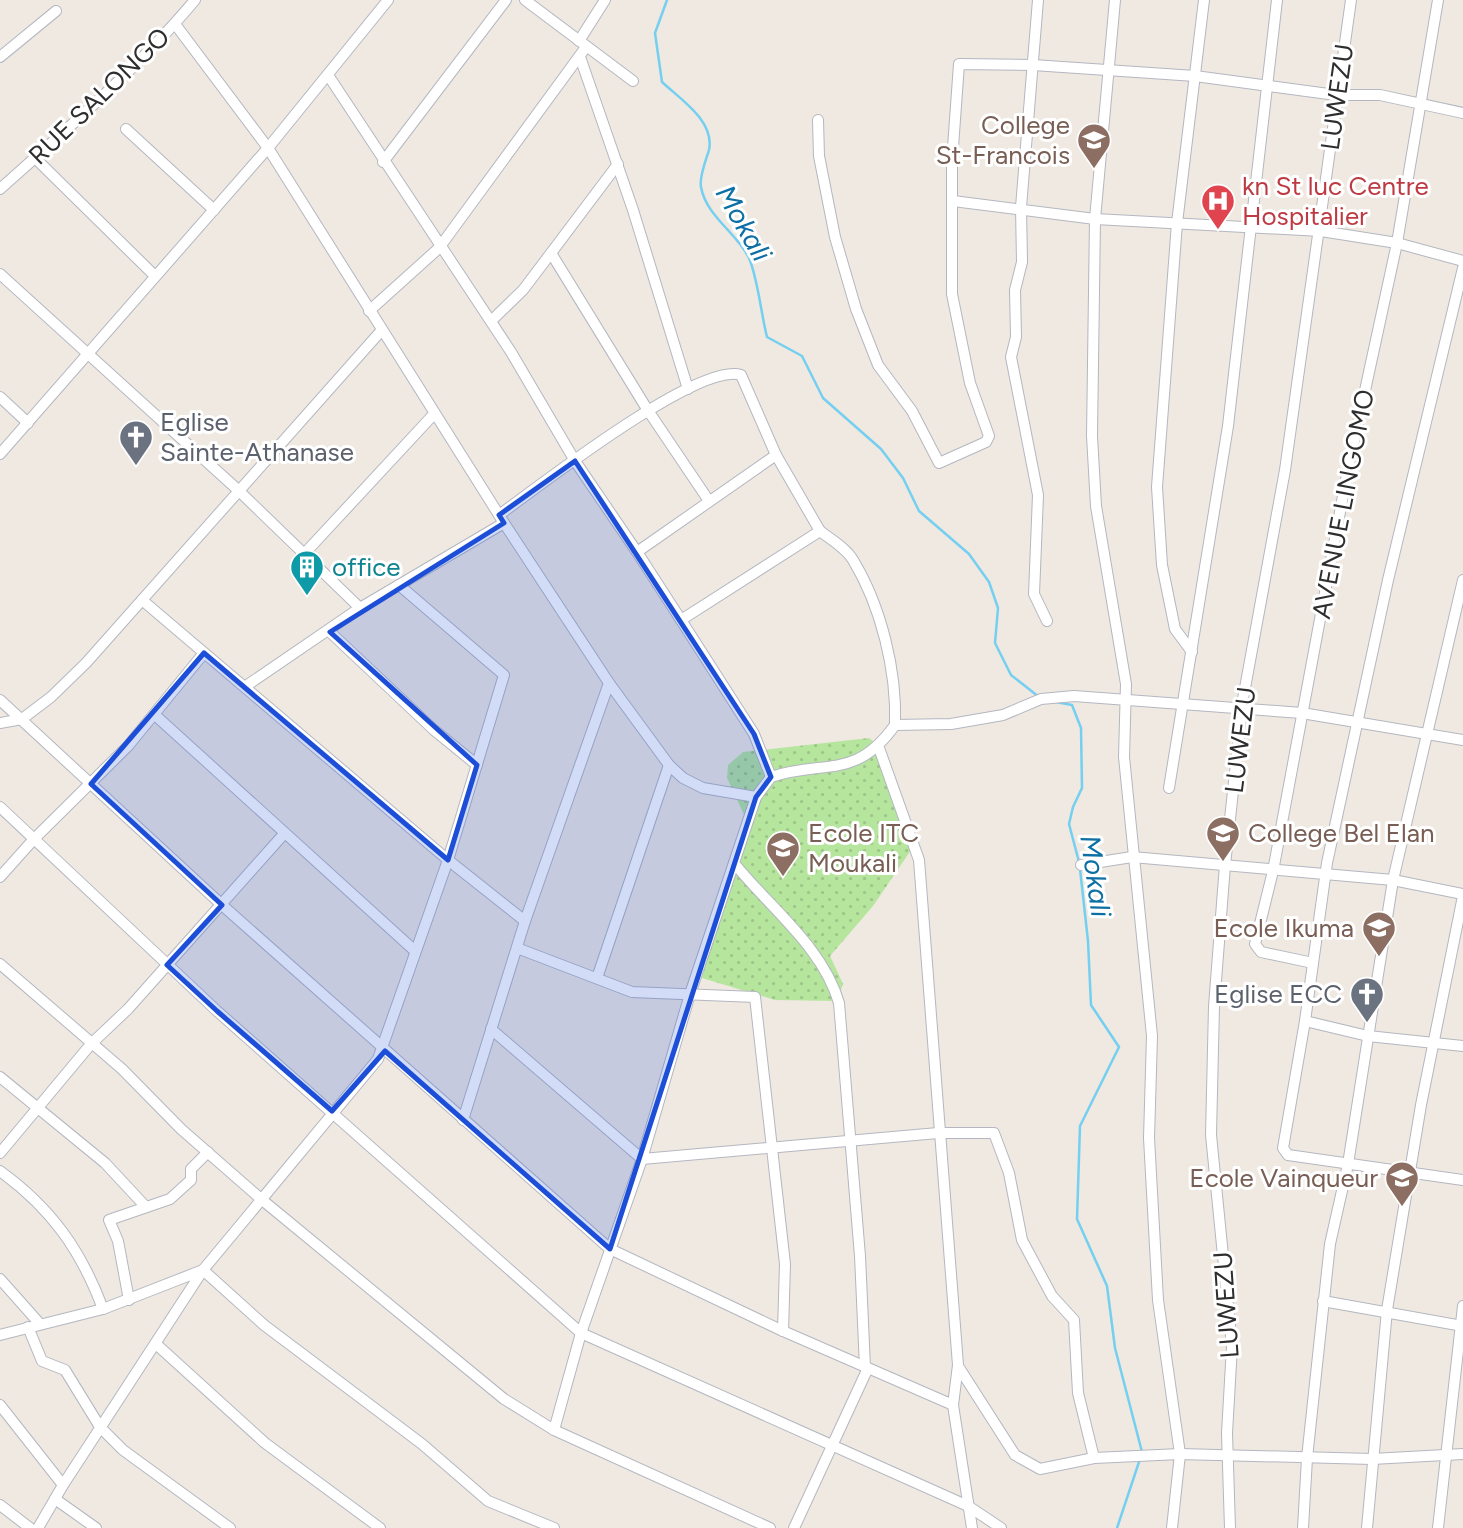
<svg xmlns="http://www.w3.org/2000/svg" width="1463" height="1528" viewBox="0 0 1463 1528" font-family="Figtree,sans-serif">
  <defs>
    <pattern id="grass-dots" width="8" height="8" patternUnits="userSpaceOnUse" patternTransform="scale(1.75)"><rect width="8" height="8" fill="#b6e59e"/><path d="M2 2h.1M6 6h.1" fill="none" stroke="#9dc588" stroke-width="1.8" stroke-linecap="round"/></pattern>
  </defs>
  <rect width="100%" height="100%" fill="#efe9e1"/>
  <path fill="url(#grass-dots)" d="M 869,738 L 883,749 L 915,844 L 873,906 L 830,956 L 843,984 L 837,1001 L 775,1000 L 702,978 L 745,817 L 727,778 L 728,765 L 743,752 Z"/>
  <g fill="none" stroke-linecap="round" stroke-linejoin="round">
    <g stroke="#75cff0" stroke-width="2.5">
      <path d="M 667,0 L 655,33 L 662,82 C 680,99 715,121 709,150 C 706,160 699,177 701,187 C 706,216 737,233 749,258 C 758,279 761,314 767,337 L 802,356 L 823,398 L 881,449 L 903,478 L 919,511 L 969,554 L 989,582 L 998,608 L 995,643 L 1011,675 L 1039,697"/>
      <path d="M 1056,702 L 1072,705 L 1081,728 L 1082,788 L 1073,807 L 1069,824 L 1079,862"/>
      <path d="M 1080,869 L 1088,941 L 1091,1005 L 1119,1047 L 1080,1126 L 1077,1219 L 1107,1286 L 1115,1348 L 1142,1452"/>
      <path d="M 1117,1528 L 1140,1459"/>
    </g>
    <g stroke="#b4b7c1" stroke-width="12">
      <g id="minor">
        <path d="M 525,0 L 633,81"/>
        <path d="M 1038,0 L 1021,207 L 1022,262 L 1015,290 L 1016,337 L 1011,357 L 1038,495 L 1034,594 L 1047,621"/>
        <path d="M 1115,0 L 1095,219 L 1092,436 L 1096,506 L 1126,684 L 1124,757 L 1152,1036 L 1149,1138 L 1158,1300 L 1180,1454 L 1172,1528"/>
        <path d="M 175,24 L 268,148 L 504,523 L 609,683 L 669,765 L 683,778 L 703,788 L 756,797"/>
        <path d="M 579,41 L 605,0"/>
        <path d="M 0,57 L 56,11"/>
        <path d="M 580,57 L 633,210 L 688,389"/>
        <path d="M 328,75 L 511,352 L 575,461 L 637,552"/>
        <path d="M 818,120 L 819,156 L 835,237 L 856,309 L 878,365 L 912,411 L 939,463 L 986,442 L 989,436 L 970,383 L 952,294 L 952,161 L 959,64 L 1033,65 L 1195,76 L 1336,95 L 1380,95 L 1463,113"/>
        <path d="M 126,129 L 214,210"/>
        <path d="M 35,158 L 154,275"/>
        <path d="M 383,162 L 506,0"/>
        <path d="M 618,164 L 551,253 L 647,409 L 709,501"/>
        <path d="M 0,189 C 67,129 137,69 195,0"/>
        <path d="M 953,201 L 1095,219 L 1321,231 L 1397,243 L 1463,261"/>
        <path d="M 1463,268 L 1388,580 L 1327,863 L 1305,1021 L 1283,1148 L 1288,1155 L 1463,1180"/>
        <path d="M 0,274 L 238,490 L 360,608"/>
        <path d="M 369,311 L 439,248 L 586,47"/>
        <path d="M 491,321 L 523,290 L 551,253"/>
        <path d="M 0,397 L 28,423"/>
        <path d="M 0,454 L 268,148 L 388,0"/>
        <path d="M 499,515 C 538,487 699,361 741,375 L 776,455 L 820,531 L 681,620 L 754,734 L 771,777"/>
        <path d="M 820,531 C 830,539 846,548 853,560 C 881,606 897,671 895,725"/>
        <path d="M 305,553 L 434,414"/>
        <path d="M 142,600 L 448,860 L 525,921"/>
        <path d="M 681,620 L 637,552 L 776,455"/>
        <path d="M 330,632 L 434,730 L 477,765"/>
        <path d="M 1192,652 L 1175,629 L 1162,565 L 1157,487 L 1177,223 L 1204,0"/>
        <path d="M 246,686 L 360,608 L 504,523"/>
        <path d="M 0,700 L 222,905 L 610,1249 L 783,1331 L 953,1405"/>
        <path d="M 155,715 L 415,951"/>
        <path d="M 0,723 L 22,719 L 51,697 L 86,663 L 381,331"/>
        <path d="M 879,748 L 919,860 L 958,1365 L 953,1405 L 972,1528"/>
        <path d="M 1169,788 L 1228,426 L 1277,0"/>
        <path d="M 0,807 L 217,1011 L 581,1333 L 968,1506 L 1001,1528"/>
        <path d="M 734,863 C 769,907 823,947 839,1003 L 860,1256 L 865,1367"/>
        <path d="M 1081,865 L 1132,857 L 1393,880 L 1463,894"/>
        <path d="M 0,877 L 34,839 L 128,746 L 204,653"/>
        <path d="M 517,948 L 632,992 L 755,997 L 785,1264 L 783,1331"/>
        <path d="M 1313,963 L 1261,952 L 1255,944 L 1273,871 L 1348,469 L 1397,243 L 1438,0"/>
        <path d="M 0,964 L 122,1069 L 181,1129 L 261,1199 L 504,1399 L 554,1430 L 770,1528"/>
        <path d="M 597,978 L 669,765"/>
        <path d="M 1305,1021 L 1368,1036 L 1463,1046"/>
        <path d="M 491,1029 L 642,1159 L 938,1133 L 994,1133 L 1009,1173 L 1022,1240 L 1052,1296 L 1074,1320 L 1078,1393 L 1094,1458"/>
        <path d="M 0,1077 L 105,1163 L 146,1207"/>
        <path d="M 463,1120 L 525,921 L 609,683"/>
        <path d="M 0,1153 L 91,1044 L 128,1009 L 283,835"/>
        <path d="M 0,1171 C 51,1208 81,1250 103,1309"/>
        <path d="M 203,1270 L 264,1325 L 422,1444 L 488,1501 L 554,1528"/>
        <path d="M 0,1279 L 40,1324"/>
        <path d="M 129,1300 L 118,1241 L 109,1220 L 170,1199 L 191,1180 L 191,1169 L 208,1152"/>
        <path d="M 1323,1301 L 1463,1326"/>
        <path d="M 28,1327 L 42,1361 L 65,1370 L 100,1427 L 123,1450 L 230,1528"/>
        <path d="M 0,1335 L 103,1309 L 203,1270"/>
        <path d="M 156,1344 L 265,1443 L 380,1528"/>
        <path d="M 958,1366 L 1015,1455 L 1040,1469 L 1094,1458 L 1180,1454 L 1372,1459 L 1463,1454"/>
        <path d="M 0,1405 L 63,1485"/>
        <path d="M 554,1430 L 581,1333 L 642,1159 L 690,994 L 756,797 L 771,777 C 825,759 855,781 895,725 L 951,724 L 1003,715 L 1041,699 L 1074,696 L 1302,713 L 1463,740"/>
        <path d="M 55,1499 L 96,1528"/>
        <path d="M 0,1505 L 30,1528"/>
        <path d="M 38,1528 L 63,1485 L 203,1270 L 378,1059 L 448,860 L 504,675 L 399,585"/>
        <path d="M 794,1528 L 868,1368"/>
        <path d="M 1230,1528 L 1227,1433 L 1232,1346 L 1211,1135 L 1214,1006 L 1225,865 L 1243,699 L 1285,470 L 1351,0"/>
        <path d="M 1303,1528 L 1307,1458 L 1330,1244 L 1348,1164 L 1393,880 L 1463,580"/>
        <path d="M 1367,1528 L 1387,1310 L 1421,1105 L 1463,896"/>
        <path d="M 1438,1528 L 1463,1306"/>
      </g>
    </g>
    <use href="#minor" stroke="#fff" stroke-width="10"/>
  </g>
  <path fill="#1d4ed8" fill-opacity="0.2" stroke="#1d4ed8" stroke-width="5" stroke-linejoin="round" d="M 575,461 L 754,734 L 771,777 L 756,797 L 610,1249 L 385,1051 L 332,1111 L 217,1011 L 167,965 L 222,905 L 91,784 L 204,653 L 448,860 L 477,765 L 330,632 L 504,523 L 499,515 Z"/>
  <defs>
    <g id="school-pin" transform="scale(1.75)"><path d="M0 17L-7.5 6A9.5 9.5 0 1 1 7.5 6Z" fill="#8d6e63" stroke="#fff"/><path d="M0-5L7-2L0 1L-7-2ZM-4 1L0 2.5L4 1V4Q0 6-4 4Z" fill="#fff"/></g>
    <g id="hospital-pin" transform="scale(1.75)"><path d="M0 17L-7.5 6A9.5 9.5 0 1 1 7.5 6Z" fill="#e0444e" stroke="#fff"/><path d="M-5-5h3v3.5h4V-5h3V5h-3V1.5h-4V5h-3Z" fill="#fff"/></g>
    <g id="church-pin" transform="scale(1.75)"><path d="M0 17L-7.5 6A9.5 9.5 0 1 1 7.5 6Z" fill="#6b7280" stroke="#fff"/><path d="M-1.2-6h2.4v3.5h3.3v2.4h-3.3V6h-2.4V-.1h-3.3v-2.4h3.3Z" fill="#fff"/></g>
    <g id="building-pin" transform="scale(1.75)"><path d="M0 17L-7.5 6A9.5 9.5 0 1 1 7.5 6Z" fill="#0f9aa8" stroke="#fff"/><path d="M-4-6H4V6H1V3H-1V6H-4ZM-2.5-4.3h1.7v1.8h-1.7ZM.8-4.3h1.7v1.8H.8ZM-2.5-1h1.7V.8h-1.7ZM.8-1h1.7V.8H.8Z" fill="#fff"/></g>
  </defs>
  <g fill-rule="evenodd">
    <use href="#school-pin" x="1094" y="140"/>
    <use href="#hospital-pin" x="1218" y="201"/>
    <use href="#church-pin" x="136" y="437"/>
    <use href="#building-pin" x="307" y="567"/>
    <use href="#school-pin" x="1223" y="833"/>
    <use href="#school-pin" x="783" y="848"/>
    <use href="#school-pin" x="1379" y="928"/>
    <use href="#church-pin" x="1367" y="994"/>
    <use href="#school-pin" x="1402" y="1178"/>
  </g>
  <g text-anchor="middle" stroke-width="6" stroke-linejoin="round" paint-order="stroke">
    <g font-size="26" fill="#2e2e2e" stroke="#fff">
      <text transform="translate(99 96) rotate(-44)" y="9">RUE SALONGO</text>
      <text transform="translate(1337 97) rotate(-82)" y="9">LUWEZU</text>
      <text transform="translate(1343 504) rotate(-79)" y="9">AVENUE LINGOMO</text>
      <text transform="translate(1240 740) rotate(-83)" y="9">LUWEZU</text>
      <text transform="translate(1226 1305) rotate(-94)" y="9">LUWEZU</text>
    </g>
    <g font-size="26" fill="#785e54" stroke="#fff" text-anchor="end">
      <text x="1070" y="134">College<tspan x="1070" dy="30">St-Francois</tspan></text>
      <text x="808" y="842" text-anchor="start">Ecole ITC<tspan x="808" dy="30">Moukali</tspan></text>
      <text x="1248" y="842" text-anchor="start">College Bel Elan</text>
      <text x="1354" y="937">Ecole Ikuma</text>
      <text x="1378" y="1187">Ecole Vainqueur</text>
    </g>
    <g font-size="26" fill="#be3a42" stroke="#fff" text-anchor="start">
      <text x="1242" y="195">kn St luc Centre<tspan x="1242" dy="30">Hospitalier</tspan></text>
    </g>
    <g font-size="26" fill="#5b616d" stroke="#fff" text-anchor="start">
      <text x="160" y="431">Eglise<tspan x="160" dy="30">Sainte-Athanase</tspan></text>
      <text x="1342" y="1003" text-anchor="end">Eglise ECC</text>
    </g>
    <g font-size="26" fill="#0d838f" stroke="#fff" text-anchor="start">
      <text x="332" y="576">office</text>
    </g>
    <g font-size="28" font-style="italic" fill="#0d6fa3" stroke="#fff">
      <text transform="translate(744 223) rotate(60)" y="10">Mokali</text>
      <text transform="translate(1096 876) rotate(82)" y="10">Mokali</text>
    </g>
  </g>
</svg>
